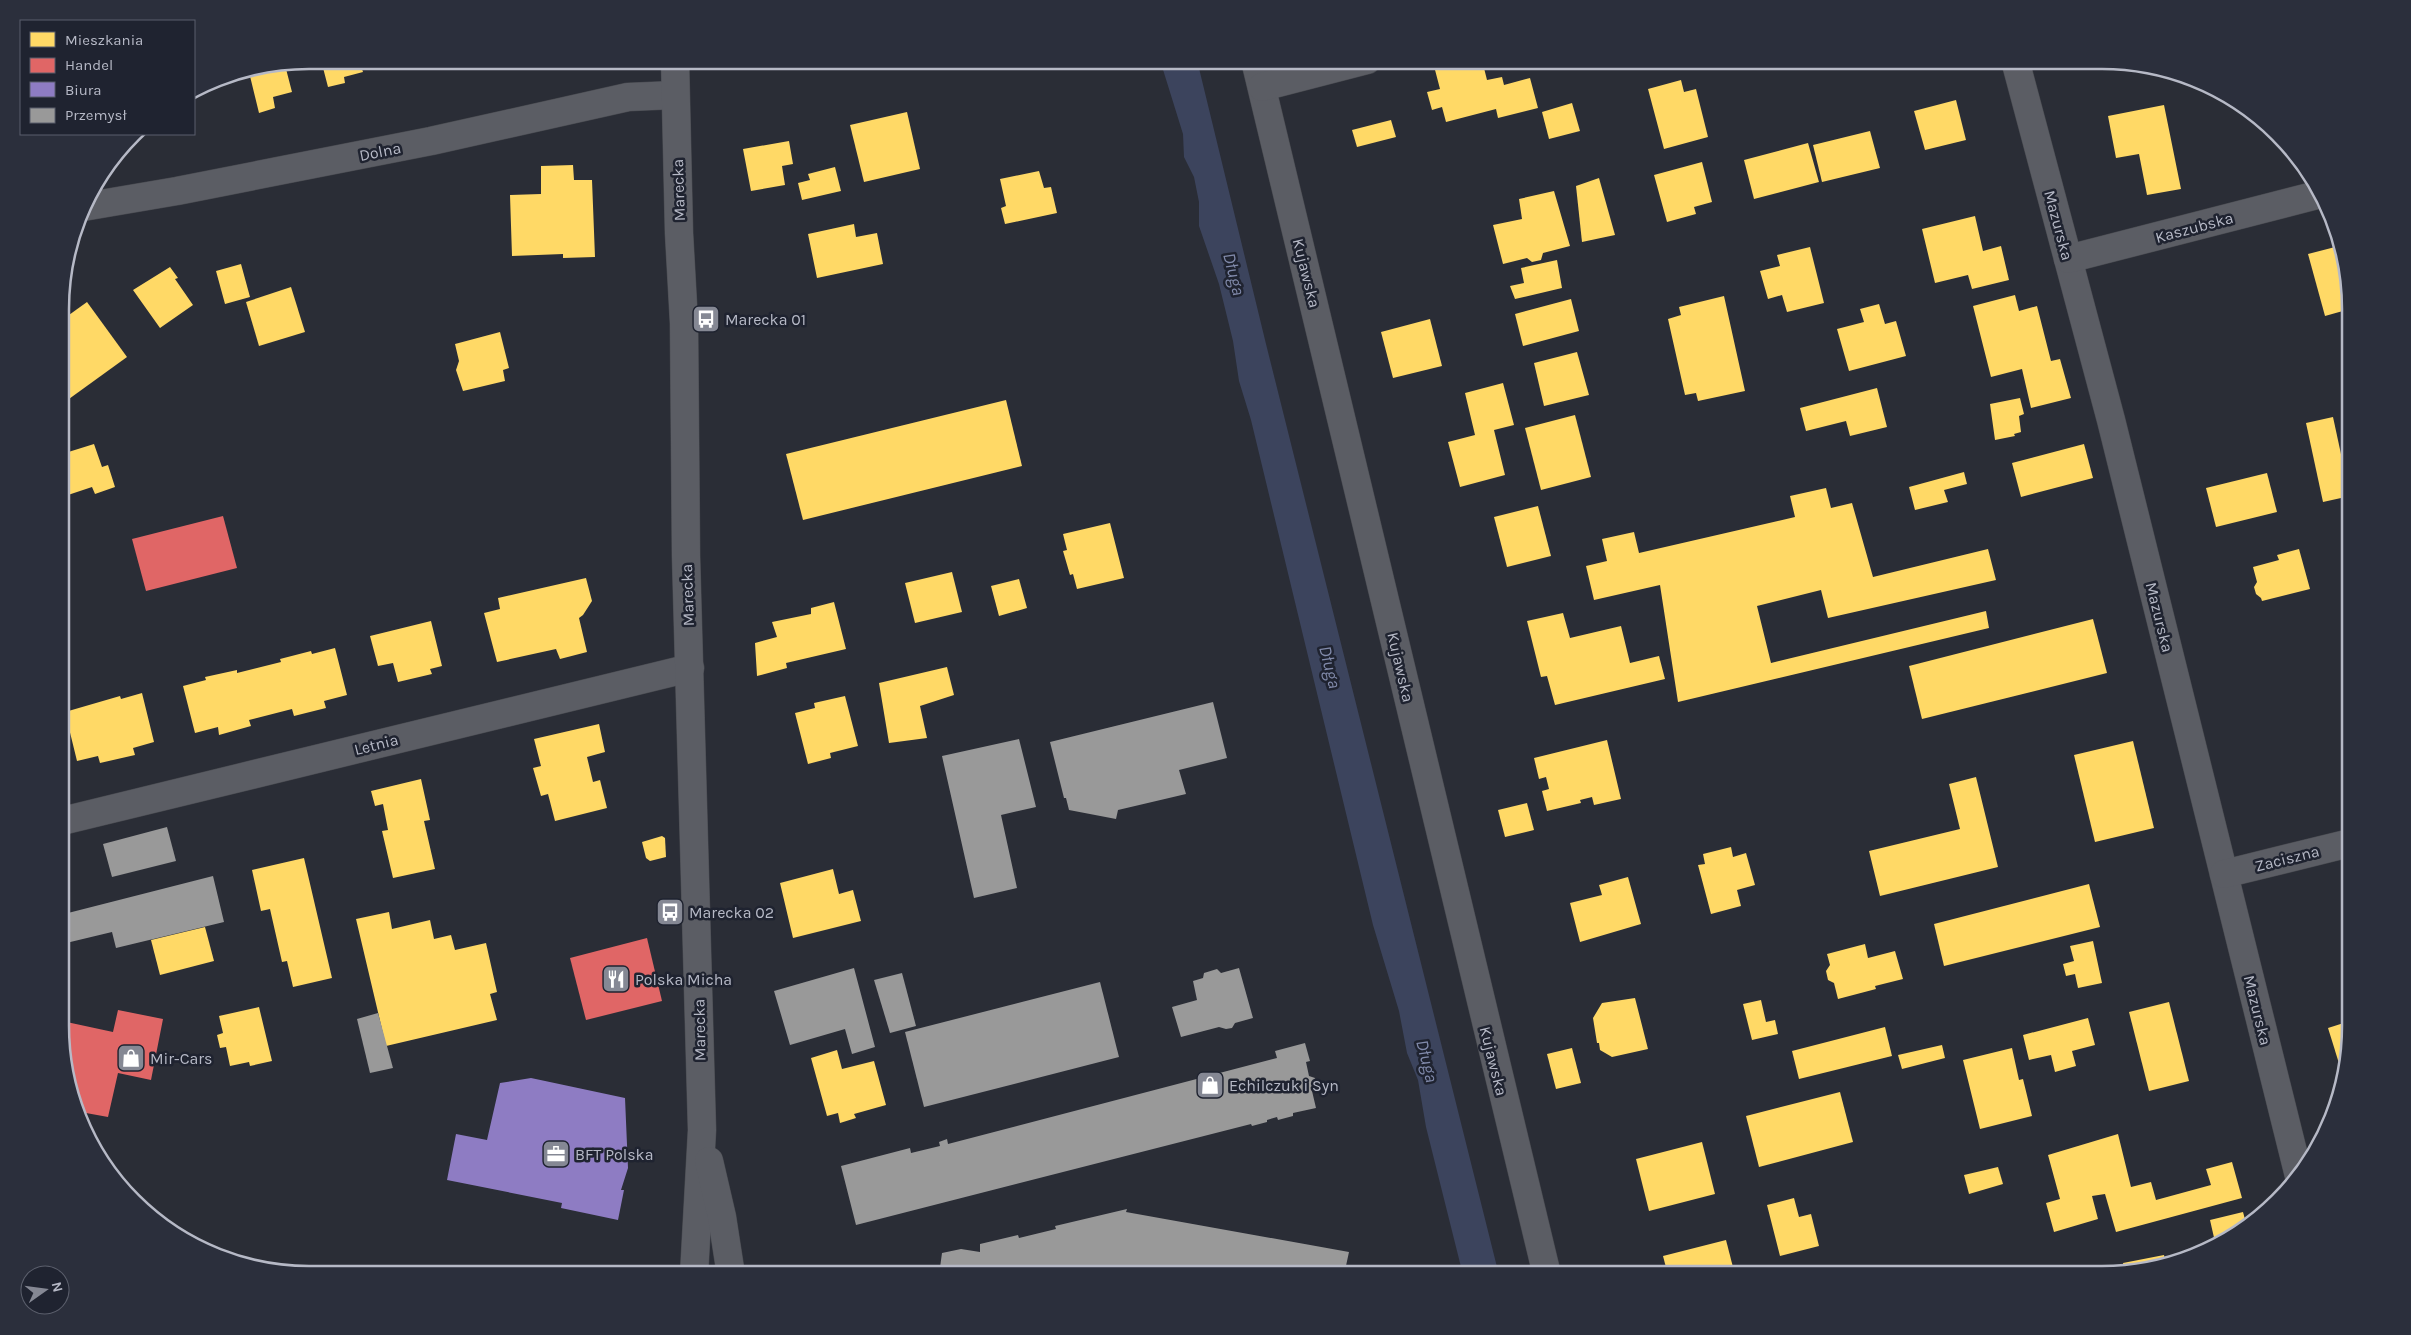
<svg xmlns="http://www.w3.org/2000/svg" width="2411" height="1335" viewBox="0 0 2411 1335" font-family="Karla,sans-serif">
  <rect width="100%" height="100%" fill="#2a2d36"/>
  <path fill="#3c445d" d="M 1160,60 L 1197,60 L 1266,344 L 1499,1275 L 1463,1275 L 1426,1127 L 1418,1080 L 1407,1053 L 1399,1011 L 1373,925 L 1251,420 L 1239,381 L 1233,341 L 1219,284 L 1199,226 L 1199,202 L 1194,177 L 1184,157 L 1183,134 Z"/>
  <g fill="#ffd966">
    <path d="M 321,60 L 359,60 L 363,72 L 344,77 L 345,83 L 328,87 Z"/>
    <path d="M 1456,60 L 1482,60 L 1487,80 L 1502,77 L 1504,85 L 1530,78 L 1538,108 L 1498,118 L 1496,109 L 1446,122 L 1442,107 L 1432,110 L 1427,92 L 1440,89 L 1434,66 Z"/>
    <path d="M 1614,60 L 1651,60 L 1651,61 L 1617,70 Z"/>
    <path d="M 1897,60 L 1911,60 L 1911,61 L 1898,64 Z"/>
    <path d="M 285,65 L 292,92 L 273,97 L 275,108 L 259,113 L 249,72 Z"/>
    <path d="M 213,79 L 214,85 L 197,89 Z"/>
    <path d="M 1681,80 L 1684,92 L 1696,89 L 1708,137 L 1664,149 L 1648,89 Z"/>
    <path d="M 1956,100 L 1966,140 L 1925,150 L 1914,111 Z"/>
    <path d="M 1572,103 L 1580,131 L 1549,139 L 1542,112 Z"/>
    <path d="M 2164,105 L 2181,189 L 2147,195 L 2139,154 L 2116,158 L 2108,116 Z"/>
    <path d="M 907,112 L 920,169 L 864,182 L 850,125 Z"/>
    <path d="M 1391,120 L 1396,137 L 1357,147 L 1352,130 Z"/>
    <path d="M 1870,131 L 1880,168 L 1822,182 L 1813,145 Z"/>
    <path d="M 789,141 L 793,164 L 782,166 L 785,185 L 751,191 L 743,149 Z"/>
    <path d="M 2284,142 L 2286,144 L 2292,151 L 2287,152 Z"/>
    <path d="M 1808,143 L 1819,182 L 1754,199 L 1744,160 Z"/>
    <path d="M 1702,162 L 1712,202 L 1694,207 L 1696,214 L 1667,222 L 1654,175 Z"/>
    <path d="M 573,165 L 574,180 L 592,180 L 595,257 L 563,258 L 563,254 L 512,256 L 510,195 L 541,194 L 541,166 Z"/>
    <path d="M 835,167 L 841,191 L 802,200 L 798,183 L 810,180 L 808,174 Z"/>
    <path d="M 1039,171 L 1044,188 L 1051,187 L 1057,213 L 1005,224 L 1001,208 L 1006,206 L 1000,179 Z"/>
    <path d="M 1599,178 L 1615,235 L 1582,242 L 1576,186 Z"/>
    <path d="M 1554,191 L 1570,246 L 1543,253 L 1541,260 L 1532,262 L 1527,258 L 1503,264 L 1493,225 L 1522,219 L 1519,199 Z"/>
    <path d="M 1975,216 L 1983,251 L 2001,246 L 2009,280 L 1972,289 L 1968,275 L 1935,283 L 1922,229 Z"/>
    <path d="M 854,224 L 856,237 L 877,233 L 883,264 L 817,278 L 808,234 Z"/>
    <path d="M 2339,246 L 2350,292 L 2350,309 L 2325,316 L 2308,254 Z"/>
    <path d="M 1810,247 L 1824,303 L 1787,312 L 1782,295 L 1768,299 L 1760,271 L 1780,266 L 1777,255 Z"/>
    <path d="M 1557,260 L 1562,288 L 1515,299 L 1510,286 L 1524,283 L 1521,268 Z"/>
    <path d="M 241,264 L 250,297 L 225,304 L 216,271 Z"/>
    <path d="M 170,267 L 178,278 L 175,279 L 193,305 L 160,328 L 133,290 Z"/>
    <path d="M 291,287 L 305,332 L 259,346 L 246,302 Z"/>
    <path d="M 2015,295 L 2019,311 L 2037,306 L 2051,361 L 2060,359 L 2071,398 L 2031,408 L 2022,369 L 1991,377 L 1973,306 Z"/>
    <path d="M 1724,296 L 1745,391 L 1698,401 L 1696,393 L 1685,395 L 1668,319 L 1681,315 L 1679,307 Z"/>
    <path d="M 1571,299 L 1579,331 L 1523,346 L 1515,314 Z"/>
    <path d="M 87,302 L 127,357 L 62,404 L 62,320 Z"/>
    <path d="M 1879,304 L 1885,324 L 1896,321 L 1906,356 L 1849,371 L 1837,329 L 1864,322 L 1860,309 Z"/>
    <path d="M 1430,319 L 1442,366 L 1393,378 L 1381,332 Z"/>
    <path d="M 500,332 L 509,368 L 503,370 L 505,381 L 463,391 L 456,370 L 459,361 L 455,344 Z"/>
    <path d="M 1577,352 L 1589,395 L 1544,406 L 1534,363 Z"/>
    <path d="M 1503,383 L 1514,425 L 1494,430 L 1505,475 L 1460,487 L 1448,442 L 1475,435 L 1465,393 Z"/>
    <path d="M 1877,388 L 1887,427 L 1850,436 L 1846,421 L 1806,431 L 1800,408 Z"/>
    <path d="M 2020,398 L 2024,414 L 2019,416 L 2021,432 L 2014,434 L 2015,436 L 1995,440 L 1990,404 Z"/>
    <path d="M 1006,400 L 1022,466 L 803,520 L 786,454 Z"/>
    <path d="M 1575,415 L 1591,477 L 1541,490 L 1525,428 Z"/>
    <path d="M 2333,417 L 2350,496 L 2323,502 L 2306,423 Z"/>
    <path d="M 2350,429 L 2350,444 L 2346,430 Z"/>
    <path d="M 94,444 L 102,467 L 108,465 L 115,487 L 95,494 L 92,487 L 62,497 L 62,454 Z"/>
    <path d="M 2084,444 L 2093,478 L 2021,497 L 2012,463 Z"/>
    <path d="M 1964,472 L 1967,484 L 1944,490 L 1948,502 L 1915,510 L 1909,487 Z"/>
    <path d="M 2267,473 L 2277,512 L 2216,527 L 2206,488 Z"/>
    <path d="M 1826,488 L 1831,508 L 1852,503 L 1873,577 L 1988,549 L 1996,580 L 1828,618 L 1821,590 L 1757,606 L 1771,663 L 1986,611 L 1989,628 L 1678,702 L 1660,585 L 1594,600 L 1586,566 L 1607,561 L 1602,539 L 1634,532 L 1639,553 L 1795,517 L 1790,496 Z"/>
    <path d="M 1538,506 L 1551,556 L 1507,567 L 1494,517 Z"/>
    <path d="M 1110,523 L 1124,578 L 1077,589 L 1073,574 L 1070,575 L 1063,551 L 1067,550 L 1063,534 Z"/>
    <path d="M 2299,549 L 2310,589 L 2262,601 L 2261,598 L 2256,594 L 2254,587 L 2257,582 L 2253,567 L 2279,560 L 2277,555 Z"/>
    <path d="M 952,572 L 962,612 L 915,623 L 905,583 Z"/>
    <path d="M 586,578 L 592,601 L 583,615 L 579,618 L 587,652 L 560,659 L 556,649 L 497,662 L 484,613 L 500,609 L 498,598 Z"/>
    <path d="M 1019,579 L 1027,608 L 999,616 L 991,586 Z"/>
    <path d="M 834,602 L 846,649 L 786,663 L 787,668 L 757,676 L 755,643 L 777,637 L 772,622 L 811,614 L 811,608 Z"/>
    <path d="M 1563,613 L 1570,638 L 1621,626 L 1630,663 L 1659,656 L 1665,679 L 1555,705 L 1547,676 L 1541,677 L 1527,621 Z"/>
    <path d="M 2093,619 L 2107,673 L 1922,719 L 1909,666 Z"/>
    <path d="M 431,621 L 442,666 L 430,669 L 432,674 L 398,682 L 393,663 L 378,666 L 370,636 Z"/>
    <path d="M 335,648 L 347,695 L 324,701 L 326,708 L 294,716 L 292,709 L 249,720 L 251,726 L 219,735 L 218,727 L 195,733 L 183,686 L 206,680 L 205,677 L 237,670 L 237,673 L 281,662 L 280,659 L 311,651 L 312,654 Z"/>
    <path d="M 947,667 L 954,695 L 920,706 L 927,738 L 889,743 L 879,683 Z"/>
    <path d="M 142,693 L 154,742 L 133,748 L 135,755 L 100,763 L 98,756 L 77,761 L 65,712 L 120,696 L 121,699 Z"/>
    <path d="M 845,696 L 858,746 L 830,753 L 831,758 L 808,764 L 795,713 L 815,708 L 814,703 Z"/>
    <path d="M 599,724 L 605,752 L 587,757 L 593,782 L 600,780 L 607,808 L 555,821 L 548,794 L 541,796 L 533,768 L 541,766 L 534,739 Z"/>
    <path d="M 1607,740 L 1621,799 L 1594,805 L 1592,797 L 1580,800 L 1581,803 L 1547,811 L 1542,791 L 1549,789 L 1546,777 L 1539,779 L 1534,758 Z"/>
    <path d="M 2133,741 L 2154,828 L 2095,842 L 2074,755 Z"/>
    <path d="M 1976,777 L 1998,867 L 1880,896 L 1869,851 L 1960,829 L 1949,784 Z"/>
    <path d="M 421,779 L 430,820 L 424,821 L 435,869 L 393,878 L 382,831 L 388,830 L 383,804 L 375,806 L 371,791 Z"/>
    <path d="M 1527,803 L 1534,830 L 1505,837 L 1498,810 Z"/>
    <path d="M 662,836 L 665,838 L 666,857 L 650,861 L 646,858 L 642,842 Z"/>
    <path d="M 1731,847 L 1733,857 L 1746,853 L 1755,885 L 1737,890 L 1741,906 L 1711,914 L 1698,865 L 1705,864 L 1703,854 Z"/>
    <path d="M 304,858 L 332,978 L 293,987 L 287,961 L 282,962 L 270,909 L 261,911 L 252,870 Z"/>
    <path d="M 833,869 L 839,894 L 853,890 L 861,921 L 793,938 L 780,883 Z"/>
    <path d="M 1628,877 L 1641,924 L 1580,942 L 1570,903 L 1602,895 L 1599,885 Z"/>
    <path d="M 2089,884 L 2100,927 L 1944,966 L 1934,924 Z"/>
    <path d="M 389,912 L 392,929 L 430,920 L 434,939 L 451,935 L 455,950 L 486,943 L 497,992 L 490,994 L 497,1020 L 386,1046 L 356,919 Z"/>
    <path d="M 205,927 L 214,961 L 160,975 L 151,940 Z"/>
    <path d="M 2093,941 L 2102,983 L 2078,988 L 2075,974 L 2066,976 L 2063,964 L 2074,961 L 2070,946 Z"/>
    <path d="M 1865,944 L 1868,958 L 1895,951 L 1903,979 L 1875,986 L 1876,989 L 1838,999 L 1834,983 L 1828,980 L 1826,971 L 1830,965 L 1827,954 Z"/>
    <path d="M 1635,998 L 1648,1049 L 1612,1057 L 1600,1050 L 1599,1043 L 1597,1043 L 1593,1018 L 1602,1003 Z"/>
    <path d="M 1761,1000 L 1766,1022 L 1775,1020 L 1778,1034 L 1752,1040 L 1743,1004 Z"/>
    <path d="M 2169,1002 L 2189,1081 L 2149,1091 L 2129,1012 Z"/>
    <path d="M 259,1007 L 272,1061 L 250,1066 L 249,1062 L 230,1066 L 226,1047 L 220,1048 L 217,1035 L 223,1033 L 219,1016 Z"/>
    <path d="M 2088,1018 L 2095,1045 L 2072,1051 L 2076,1066 L 2055,1072 L 2051,1055 L 2029,1060 L 2023,1035 Z"/>
    <path d="M 2350,1021 L 2350,1043 L 2346,1072 L 2342,1073 L 2328,1028 Z"/>
    <path d="M 1885,1027 L 1892,1056 L 1799,1079 L 1792,1051 Z"/>
    <path d="M 1942,1045 L 1945,1058 L 1902,1069 L 1898,1055 Z"/>
    <path d="M 1572,1048 L 1581,1083 L 1556,1089 L 1547,1054 Z"/>
    <path d="M 2012,1048 L 2019,1080 L 2023,1079 L 2032,1116 L 1980,1129 L 1963,1060 Z"/>
    <path d="M 837,1050 L 842,1069 L 874,1061 L 886,1105 L 854,1114 L 856,1118 L 840,1123 L 838,1113 L 827,1116 L 811,1058 Z"/>
    <path d="M 1840,1092 L 1853,1142 L 1759,1167 L 1746,1116 Z"/>
    <path d="M 2118,1134 L 2131,1187 L 2151,1182 L 2156,1200 L 2211,1185 L 2206,1169 L 2232,1162 L 2242,1198 L 2116,1232 L 2105,1194 L 2092,1196 L 2098,1219 L 2054,1232 L 2046,1203 L 2060,1199 L 2048,1155 Z"/>
    <path d="M 1702,1142 L 1715,1194 L 1649,1211 L 1636,1159 Z"/>
    <path d="M 1998,1167 L 2003,1184 L 1969,1194 L 1964,1175 Z"/>
    <path d="M 1794,1198 L 1799,1217 L 1811,1214 L 1819,1246 L 1780,1256 L 1767,1205 Z"/>
    <path d="M 2243,1212 L 2247,1227 L 2229,1239 L 2215,1242 L 2210,1220 Z"/>
    <path d="M 1726,1240 L 1735,1275 L 1668,1275 L 1663,1256 Z"/>
    <path d="M 2164,1255 L 2166,1265 L 2125,1273 L 2123,1263 Z"/>
  </g>
  <g fill="#e06666">
    <path d="M 510,60 L 537,60 L 537,61 L 512,67 Z"/>
    <path d="M 223,516 L 237,568 L 146,591 L 132,539 Z"/>
    <path d="M 647,938 L 662,1001 L 586,1020 L 570,958 Z"/>
    <path d="M 118,1010 L 163,1019 L 151,1080 L 118,1073 L 108,1117 L 75,1111 L 62,1059 L 62,1021 L 113,1032 Z"/>
  </g>
  <path fill="#8e7cc3" d="M 531,1078 L 625,1098 L 628,1168 L 621,1190 L 624,1190 L 618,1220 L 561,1208 L 562,1203 L 447,1180 L 456,1134 L 487,1140 L 500,1083 Z"/>
  <g fill="#999">
    <path d="M 1213,702 L 1227,758 L 1179,770 L 1186,794 L 1118,810 L 1116,819 L 1069,810 L 1066,798 L 1064,798 L 1050,742 Z"/>
    <path d="M 1019,739 L 1036,807 L 1001,815 L 1017,888 L 974,898 L 942,756 Z"/>
    <path d="M 167,827 L 176,861 L 112,877 L 103,844 Z"/>
    <path d="M 213,876 L 224,922 L 116,948 L 112,932 L 62,944 L 62,892 L 68,913 Z"/>
    <path d="M 854,968 L 875,1047 L 852,1054 L 845,1029 L 790,1045 L 774,991 Z"/>
    <path d="M 1239,968 L 1253,1018 L 1235,1023 L 1232,1028 L 1226,1029 L 1219,1027 L 1181,1037 L 1172,1007 L 1197,1000 L 1193,981 L 1203,978 L 1204,973 L 1217,969 L 1221,973 Z"/>
    <path d="M 902,973 L 916,1026 L 890,1033 L 874,980 Z"/>
    <path d="M 1100,982 L 1119,1057 L 924,1107 L 905,1032 Z"/>
    <path d="M 378,1013 L 393,1068 L 370,1073 L 357,1019 Z"/>
    <path d="M 1305,1043 L 1310,1061 L 1306,1062 L 1309,1076 L 1315,1078 L 1317,1087 L 1312,1091 L 1316,1108 L 1293,1113 L 1293,1116 L 1278,1120 L 1277,1117 L 1267,1120 L 1267,1122 L 1252,1126 L 1251,1124 L 856,1225 L 841,1166 L 910,1148 L 911,1153 L 940,1146 L 939,1142 L 947,1139 L 948,1144 L 1277,1058 L 1275,1051 Z"/>
    <path d="M 1127,1209 L 1126,1212 L 1349,1252 L 1344,1275 L 939,1275 L 942,1253 L 961,1249 L 980,1252 L 980,1244 L 1018,1235 L 1019,1238 L 1056,1229 L 1055,1226 Z"/>
  </g>
  <g fill="none" stroke-linecap="round" stroke-linejoin="round">
    <g stroke="#47494f" stroke-width="29">
      <g id="minor">
        <path d="M 1255,60 L 1547,1275"/>
        <path d="M 2015,60 L 2111,420 L 2299,1176"/>
        <path d="M 1262,87 L 1367,60"/>
        <path d="M 83,207 L 177,191 L 431,141 L 628,97 L 675,95"/>
        <path d="M 2068,259 L 2321,194"/>
        <path d="M 62,821 L 690,668"/>
        <path d="M 2224,874 L 2350,843"/>
      </g>
    </g>
    <g stroke="#47494f" stroke-width="29">
      <g id="tertiary">
        <path d="M 675,60 L 679,233 L 684,323 L 686,556 L 702,1130 L 694,1275"/>
        <path d="M 709,1161 L 722,1217 L 731,1275"/>
      </g>
    </g>
    <use href="#minor" stroke="#5b5d64" stroke-width="28"/>
    <use href="#tertiary" stroke="#5b5d64" stroke-width="28"/>
  </g>
  <defs>
    <g id="bus-square" transform="scale(1.4375)"><rect x="-9" y="-9" width="18" height="18" rx="4" fill="#858894" stroke="#1f2330"/><path d="M-5-6H5V4H4V6H2V4H-2V6H-4V4H-5ZM-3.5-4V0h7V-4ZM-3.5 1.2v1.5H-2V1.2ZM2 1.2v1.5H3.5V1.2Z" fill="#fff"/></g>
    <g id="restaurant-square" transform="scale(1.4375)"><rect x="-9" y="-9" width="18" height="18" rx="4" fill="#858894" stroke="#1f2330"/><path d="M-5-6h1v4h1v-4h1v4h1v-4h1v5L-1.5 .5V6h-2V.5L-5-1ZM5-6V6H3V1.5H1.5Q1.5-4 5-6Z" fill="#fff"/></g>
    <g id="shop-square" transform="scale(1.4375)"><rect x="-9" y="-9" width="18" height="18" rx="4" fill="#858894" stroke="#1f2330"/><path d="M-5-2.5h2.3a2.7 3.5 0 0 1 5.4 0H5L5.5 6h-11ZM-1.5-2.5h3a1.5 2.3 0 0 0-3 0Z" fill="#fff"/></g>
    <g id="office-square" transform="scale(1.4375)"><rect x="-9" y="-9" width="18" height="18" rx="4" fill="#858894" stroke="#1f2330"/><path d="M-6-3h4V-5.5h4V-3h4V5H-6ZM-1-4.5V-3h2v-1.5ZM-6 0V1H6V0Z" fill="#fff"/></g>
  </defs>
  <g fill-rule="evenodd">
    <use href="#bus-square" x="706" y="319"/>
    <use href="#bus-square" x="670" y="912"/>
    <use href="#restaurant-square" x="616" y="979"/>
    <use href="#shop-square" x="131" y="1058"/>
    <use href="#shop-square" x="1210" y="1085"/>
    <use href="#office-square" x="556" y="1154"/>
  </g>
  <g text-anchor="middle" stroke-width="5" stroke-linejoin="round" paint-order="stroke">
    <g font-size="16" fill="#b6b9c6" stroke="#1f2330">
      <text transform="translate(380 151) rotate(-11)" y="6">Dolna</text>
      <text transform="translate(678 190) rotate(-92)" y="6">Marecka</text>
      <text transform="translate(2059 225) rotate(75)" y="6">Mazurska</text>
      <text transform="translate(2194 227) rotate(-15)" y="6">Kaszubska</text>
      <text transform="translate(1307 273) rotate(76)" y="6">Kujawska</text>
      <text transform="translate(687 595) rotate(-92)" y="6">Marecka</text>
      <text transform="translate(2160 617) rotate(76)" y="6">Mazurska</text>
      <text transform="translate(1401 667) rotate(77)" y="6">Kujawska</text>
      <text transform="translate(376 744) rotate(-14)" y="6">Letnia</text>
      <text transform="translate(2287 858) rotate(-14)" y="6">Zaciszna</text>
      <text transform="translate(2258 1010) rotate(76)" y="6">Mazurska</text>
      <text transform="translate(699 1030) rotate(-91)" y="6">Marecka</text>
      <text transform="translate(1494 1061) rotate(76)" y="6">Kujawska</text>
    </g>
    <g font-size="16" fill="#b6b9c6" stroke="#1f2330" text-anchor="start">
      <text x="725" y="325">Marecka 01</text>
      <text x="689" y="918">Marecka 02</text>
      <text x="635" y="985">Polska Micha</text>
      <text x="150" y="1064">Mir-Cars</text>
      <text x="1229" y="1091">Echilczuk i Syn</text>
      <text x="575" y="1160">BFT Polska</text>
    </g>
    <g font-size="18" font-style="italic" fill="#818aaa" stroke="#1f2330">
      <text transform="translate(1234 274) rotate(76)" y="6">Długa</text>
      <text transform="translate(1330 667) rotate(76)" y="6">Długa</text>
      <text transform="translate(1427 1061) rotate(76)" y="6">Długa</text>
    </g>
  </g>
  <path d="M0 0H2411V1335H0ZM309 69H2102A240 240 0 0 1 2342 309V1026A240 240 0 0 1 2102 1266H309A240 240 0 0 1 69 1026V309A240 240 0 0 1 309 69Z" fill="#2b2f3c" fill-rule="evenodd"/>
  <path fill="none" stroke="#b6b9c6" stroke-width="2.5" d="M309 69H2102A240 240 0 0 1 2342 309V1026A240 240 0 0 1 2102 1266H309A240 240 0 0 1 69 1026V309A240 240 0 0 1 309 69Z"/>
  <rect x="20" y="20" width="175" height="115" fill="#1f2330" stroke="#5b5f6c"/>
  <rect x="30" y="32" width="25" height="15" fill="#ffd966" stroke="#5b5f6c"/>
  <text x="65" y="45" font-size="15" fill="#b6b9c6">Mieszkania</text>
  <rect x="30" y="58" width="25" height="15" fill="#e06666" stroke="#5b5f6c"/>
  <text x="65" y="70" font-size="15" fill="#b6b9c6">Handel</text>
  <rect x="30" y="82" width="25" height="15" fill="#8e7cc3" stroke="#5b5f6c"/>
  <text x="65" y="95" font-size="15" fill="#b6b9c6">Biura</text>
  <rect x="30" y="108" width="25" height="15" fill="#999999" stroke="#5b5f6c"/>
  <text x="65" y="120" font-size="15" fill="#b6b9c6">Przemysł</text>
  <g transform="translate(45 1290) rotate(76)"><circle r="24" fill="#1f2330" stroke="#5b5f6c"/>
  <path d="M0-4L9 19L0 12L-9 19Z" fill="#858894"/>
  <text y="-8" font-size="14" font-weight="bold" text-anchor="middle" fill="#b6b9c6">N</text>
  </g>
</svg>
